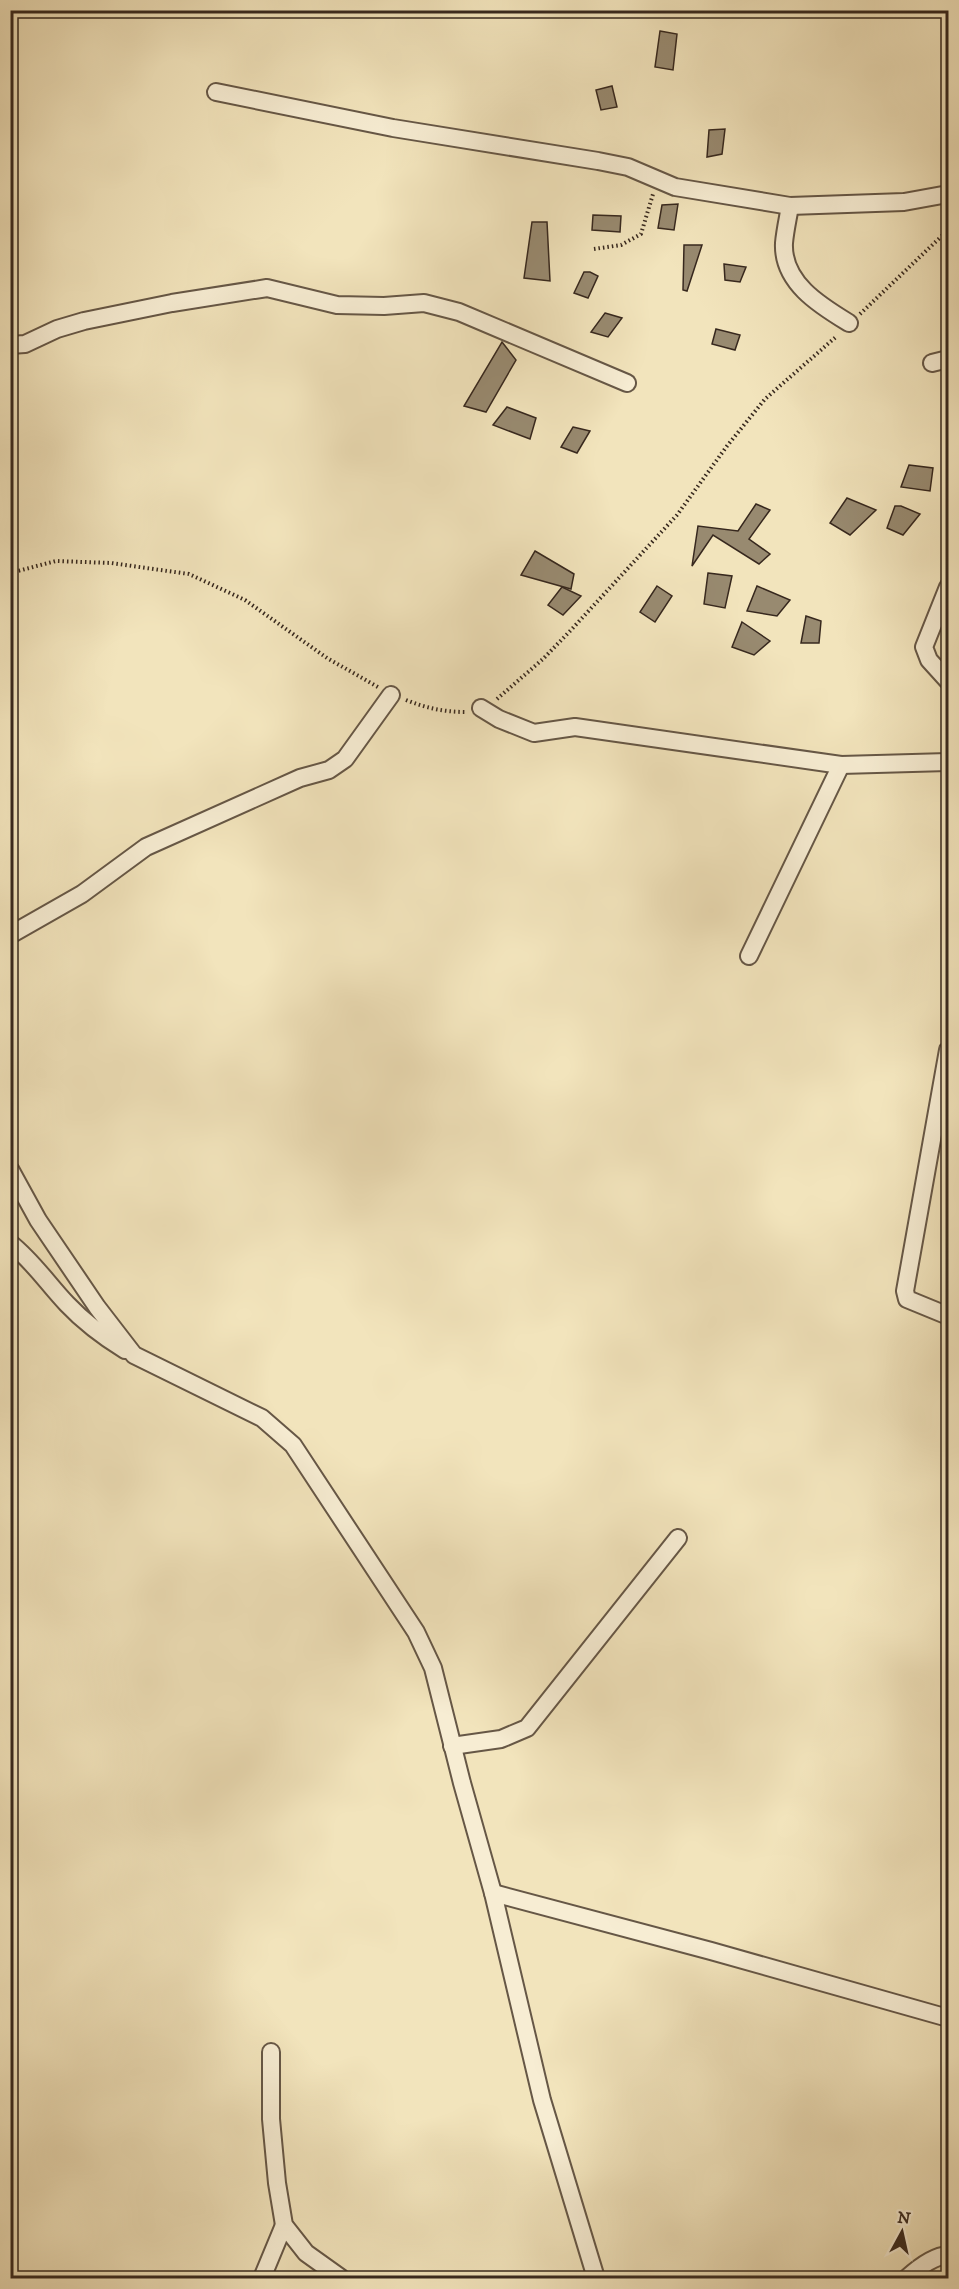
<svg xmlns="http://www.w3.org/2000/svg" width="959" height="2289" viewBox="0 0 959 2289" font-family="'IM FELL DW Pica',serif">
  <rect width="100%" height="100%" fill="#f2e4bc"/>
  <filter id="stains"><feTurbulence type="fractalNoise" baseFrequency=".00333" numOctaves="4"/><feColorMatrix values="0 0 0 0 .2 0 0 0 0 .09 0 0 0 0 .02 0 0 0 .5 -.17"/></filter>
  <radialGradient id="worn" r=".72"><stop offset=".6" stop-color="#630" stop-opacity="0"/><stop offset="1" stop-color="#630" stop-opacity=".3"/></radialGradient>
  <g fill="#988a70" stroke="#37281e" stroke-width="1.5">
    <path d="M 660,31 L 677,34 L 673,70 L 655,67 Z"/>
    <path d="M 612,86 L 617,107 L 601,110 L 596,90 Z"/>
    <path d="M 725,129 L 722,154 L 707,157 L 709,130 Z"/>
    <path d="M 678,204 L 674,230 L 658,228 L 662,205 Z"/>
    <path d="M 593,215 L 621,216 L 620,232 L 592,230 Z"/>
    <path d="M 532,222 L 547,222 L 550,281 L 524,278 Z"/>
    <path d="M 684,245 L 702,245 L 687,291 L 683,290 Z"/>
    <path d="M 724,264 L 746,267 L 740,282 L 725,280 Z"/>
    <path d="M 584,272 L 590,272 L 598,276 L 588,298 L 574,293 Z"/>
    <path d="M 605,313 L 622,318 L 608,337 L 591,332 Z"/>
    <path d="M 716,329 L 740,335 L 735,350 L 712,344 Z"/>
    <path d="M 502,342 L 516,360 L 486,412 L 464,406 Z"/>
    <path d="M 507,407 L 536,418 L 530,439 L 493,425 Z"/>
    <path d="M 573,427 L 590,431 L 577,453 L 561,447 Z"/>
    <path d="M 909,465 L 933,468 L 930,491 L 901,487 Z"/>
    <path d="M 847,498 L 876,510 L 850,535 L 830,523 Z"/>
    <path d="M 756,504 L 770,510 L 749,539 L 770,554 L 759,564 L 713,535 L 692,566 L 698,526 L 738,531 Z"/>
    <path d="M 895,506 L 901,506 L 920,514 L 903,535 L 887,528 Z"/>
    <path d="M 535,551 L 574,574 L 571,589 L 521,575 Z"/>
    <path d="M 708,573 L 732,576 L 725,608 L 704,604 Z"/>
    <path d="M 657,586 L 672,596 L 655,622 L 640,612 Z"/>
    <path d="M 757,586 L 790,600 L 777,616 L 747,611 Z"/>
    <path d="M 562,587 L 581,596 L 563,615 L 548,605 Z"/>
    <path d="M 806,616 L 821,621 L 819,643 L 801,643 Z"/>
    <path d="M 742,622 L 770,641 L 754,655 L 732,647 Z"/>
  </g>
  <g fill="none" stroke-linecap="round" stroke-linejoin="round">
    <g stroke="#665746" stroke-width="20">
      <g id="minor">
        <path d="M 216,92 L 393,128 L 598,161 L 628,167 L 675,187 L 790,206 L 904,202 L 948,194"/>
        <path d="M 790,206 C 788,218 785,231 784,243 C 782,283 821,306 849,323"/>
        <path d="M 10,345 L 25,344 L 57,329 L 84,321 L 172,303 L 267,288 L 337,305 L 384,306 L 424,303 L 459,312 L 627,383"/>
        <path d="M 932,363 L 948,359"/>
        <path d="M 948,587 L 924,647 L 929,660 L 948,681"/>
        <path d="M 481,708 L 499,719 L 534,733 L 575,727 L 841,765 L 948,762"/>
        <path d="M 10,935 L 82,894 L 146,847 L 300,778 L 329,770 L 345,759 L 391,695"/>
        <path d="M 749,956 L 841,765"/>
        <path d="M 10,1169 L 38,1220 L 97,1307 L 134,1355 L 262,1418 L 293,1445 L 416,1632 L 433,1668 L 462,1783 L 493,1893 L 542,2100 L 596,2278"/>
        <path d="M 10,1243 C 33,1261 47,1283 67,1304 C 84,1322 104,1337 125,1350"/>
        <path d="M 946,1315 L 907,1299 L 905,1291 L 948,1050"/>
        <path d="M 452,1746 L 501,1739 L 527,1728 L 678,1538"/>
        <path d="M 493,1893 L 711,1951 L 948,2018"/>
        <path d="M 271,2052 L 271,2119 L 277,2183 L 284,2225 L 306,2253 L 341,2278"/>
        <path d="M 262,2278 L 284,2225"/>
        <path d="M 907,2278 C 918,2268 933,2256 948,2255"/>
      </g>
    </g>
    <g stroke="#37281e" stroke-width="4" stroke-dasharray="1.5 3" stroke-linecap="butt">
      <path d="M 594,249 L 621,245 L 641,234 L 653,194"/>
      <path d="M 860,314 L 948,230"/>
      <path d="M 10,573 L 56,561 L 111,563 L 189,574 L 245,600 L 327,658 L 378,687"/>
      <path d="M 497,699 L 543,659 L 571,630 L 677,515 L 727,446 L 765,399 L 837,336"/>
      <path d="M 406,700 C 426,708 444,712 466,712"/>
    </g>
    <use href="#minor" stroke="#f7edd3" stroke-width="16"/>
  </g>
  <rect width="959" height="2289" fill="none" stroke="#f2e4bc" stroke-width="36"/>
  <rect x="12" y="12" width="935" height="2265" fill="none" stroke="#37281e" stroke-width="3"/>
  <rect x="18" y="18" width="923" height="2253" fill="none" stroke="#37281e" stroke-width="1.5"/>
  <g transform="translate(902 2232) rotate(8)" stroke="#f7edd3" stroke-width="4.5" paint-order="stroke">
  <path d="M0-4.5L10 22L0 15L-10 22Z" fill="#37281e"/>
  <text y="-9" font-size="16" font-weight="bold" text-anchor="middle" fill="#37281e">N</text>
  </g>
  <rect width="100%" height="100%" filter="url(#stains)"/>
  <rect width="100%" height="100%" fill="url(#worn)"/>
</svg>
